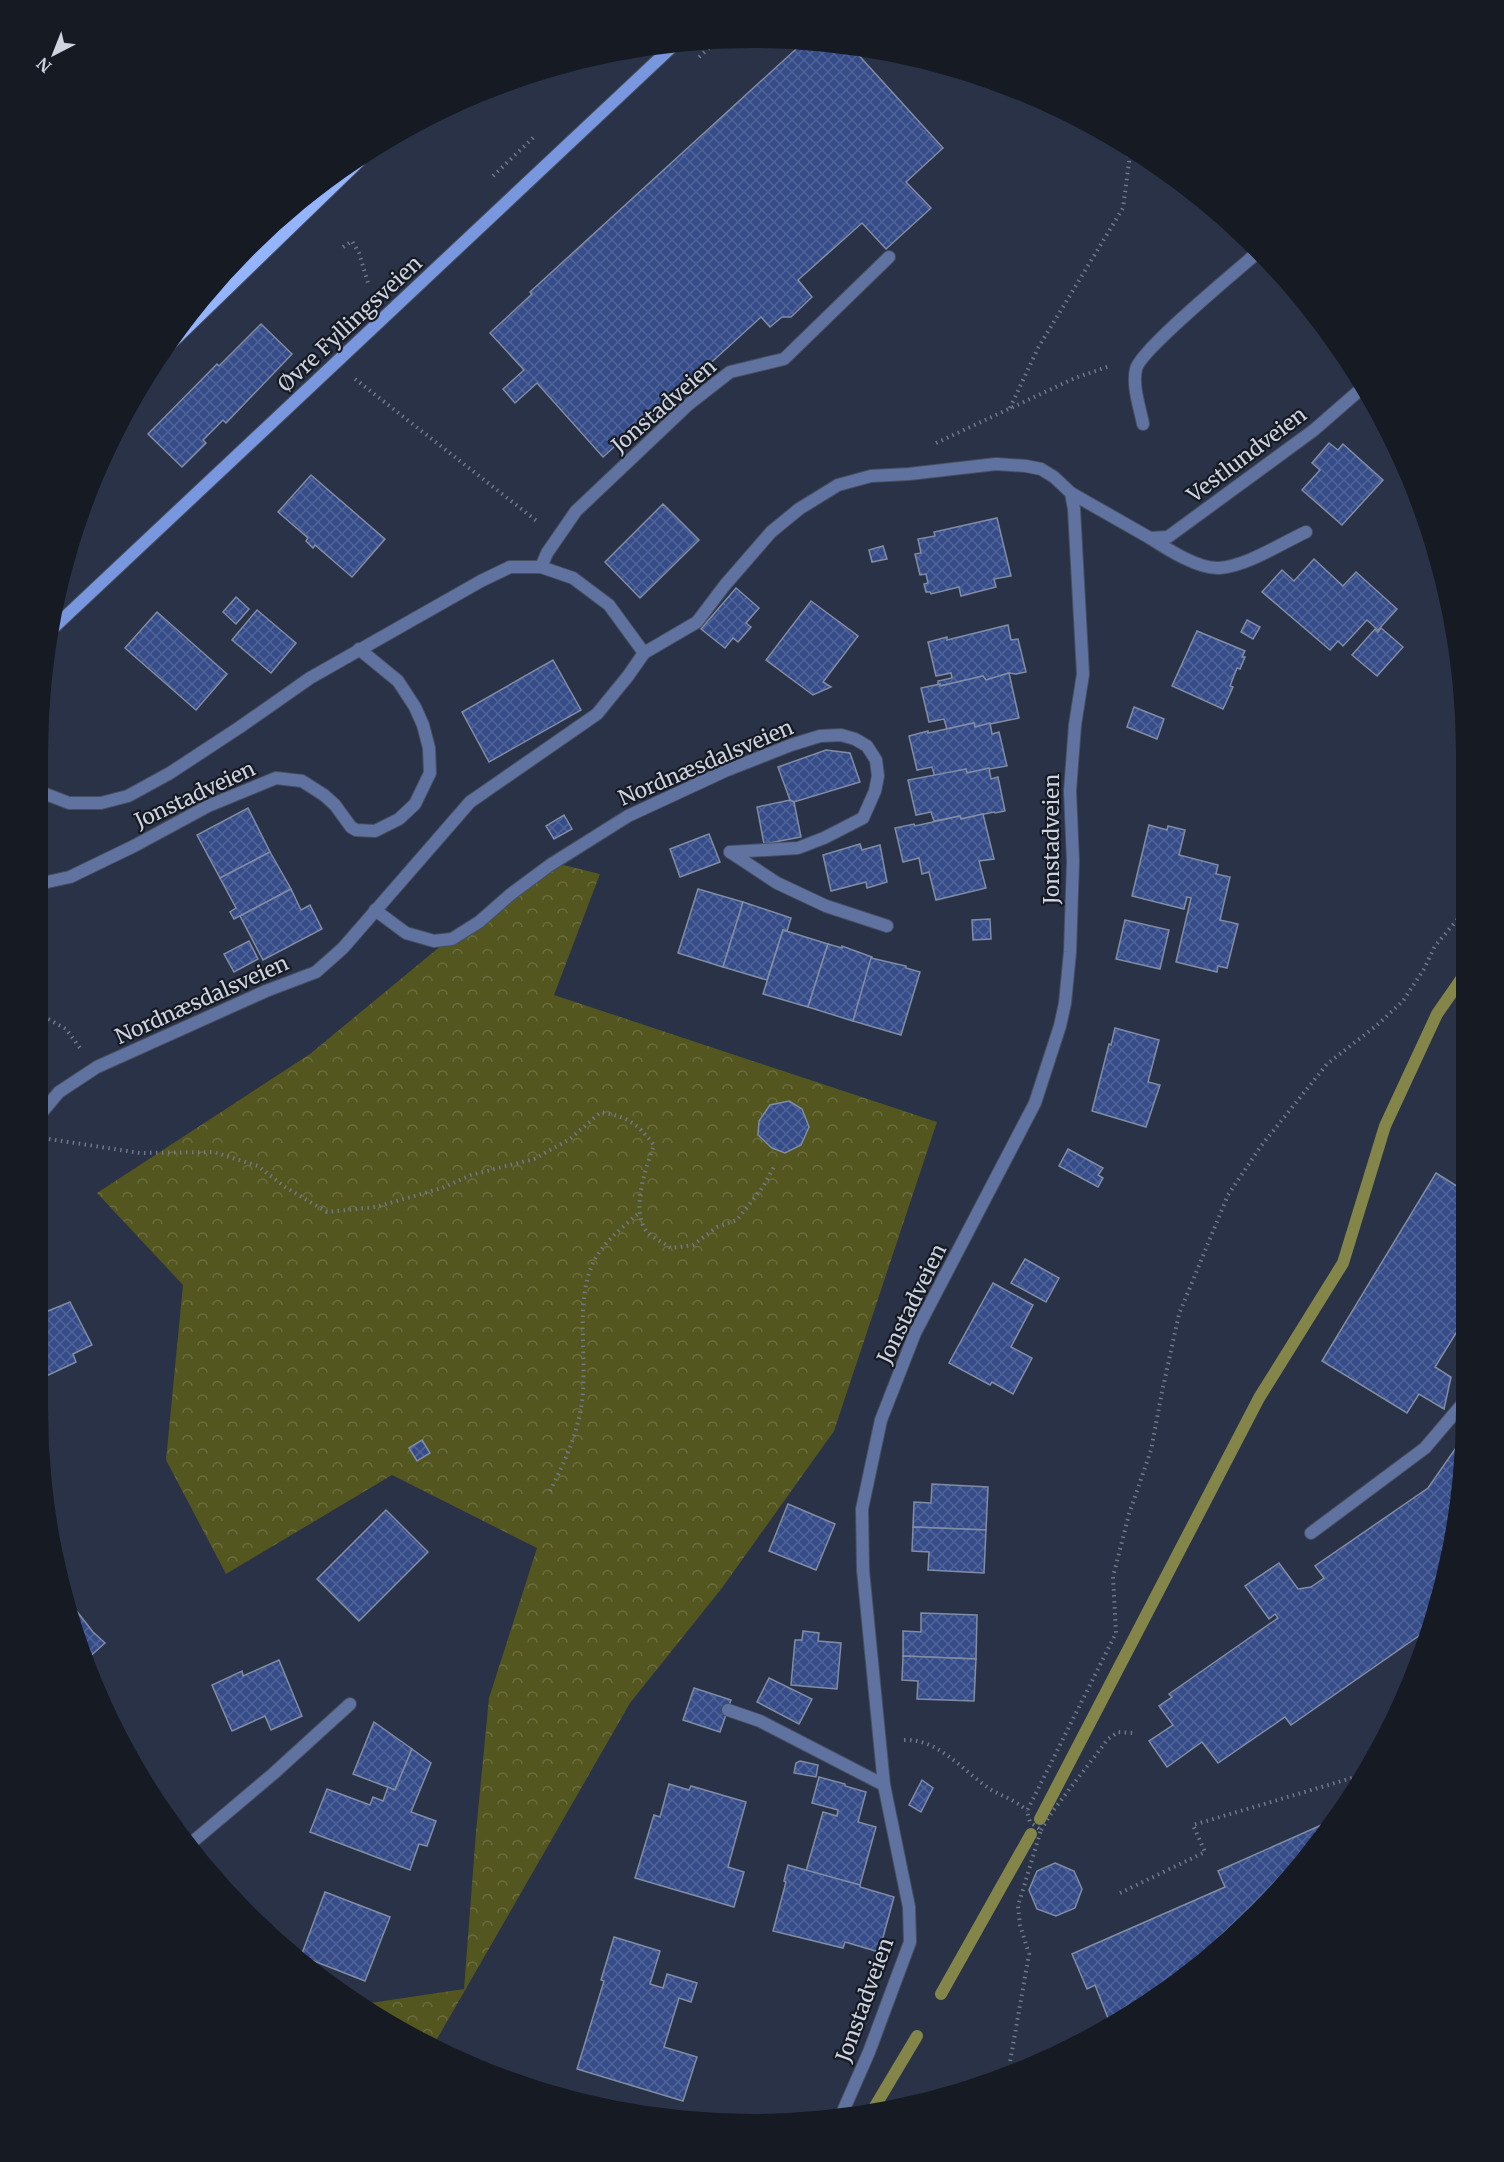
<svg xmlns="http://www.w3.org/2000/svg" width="1504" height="2162" viewBox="0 0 1504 2162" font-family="Merriweather,serif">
  <defs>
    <pattern id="forest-crowns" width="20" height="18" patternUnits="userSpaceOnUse" patternTransform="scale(1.5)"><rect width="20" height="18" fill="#54561f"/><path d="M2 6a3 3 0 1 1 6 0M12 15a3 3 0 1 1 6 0" fill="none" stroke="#6b6d3f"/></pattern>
    <pattern id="building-cross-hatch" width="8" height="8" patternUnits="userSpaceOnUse" patternTransform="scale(1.5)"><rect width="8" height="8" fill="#354c89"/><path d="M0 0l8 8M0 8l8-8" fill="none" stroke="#516599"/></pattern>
  </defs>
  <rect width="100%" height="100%" fill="#293246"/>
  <path fill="url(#forest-crowns)" d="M 563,865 L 600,874 L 554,995 L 937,1122 L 834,1431 L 722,1588 L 630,1703 L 433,2046 L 357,2005 L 464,1989 L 476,1832 L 489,1698 L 537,1548 L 392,1475 L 226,1574 L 166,1460 L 183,1285 L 97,1193 L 310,1054 L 483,911 Z"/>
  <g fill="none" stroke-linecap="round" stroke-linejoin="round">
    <g stroke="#838648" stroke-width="12">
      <path d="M 1040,1819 L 1259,1398 L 1343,1263 L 1385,1126 L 1437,1014 L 1462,978"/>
      <path d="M 941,1994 L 1031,1834"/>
      <path d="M 871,2113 L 917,2036"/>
    </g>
  </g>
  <g fill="url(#building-cross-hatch)" stroke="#818ca5" stroke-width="1.5">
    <path d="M 806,40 L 852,48 L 943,148 L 906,182 L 931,208 L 886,249 L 862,223 L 798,280 L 812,297 L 791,317 L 782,317 L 770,327 L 761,317 L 647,421 L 645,419 L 603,457 L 537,383 L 515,403 L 503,389 L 524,370 L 490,333 L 532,294 L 530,292 Z"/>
    <path d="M 261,324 L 292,354 L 226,423 L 223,420 L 203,440 L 206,443 L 182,467 L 148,434 L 217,364 L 219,366 Z"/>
    <path d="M 1329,443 L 1338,450 L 1343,444 L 1383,480 L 1342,525 L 1302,490 L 1320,470 L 1312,463 Z"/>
    <path d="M 311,475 L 385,539 L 352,577 L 315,545 L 313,548 L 306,541 L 308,538 L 278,512 Z"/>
    <path d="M 663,504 L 699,540 L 640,598 L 605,562 Z"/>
    <path d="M 997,518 L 1011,576 L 994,579 L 996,587 L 961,596 L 959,587 L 931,594 L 930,592 L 926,592 L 924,584 L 928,583 L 926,574 L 920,575 L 915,554 L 921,553 L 918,539 L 935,536 L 934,532 Z"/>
    <path d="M 883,546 L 887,559 L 872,562 L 869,550 Z"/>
    <path d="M 1314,559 L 1343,586 L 1356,572 L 1397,609 L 1378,630 L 1367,620 L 1343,646 L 1338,641 L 1330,650 L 1262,592 L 1282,570 L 1294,581 Z"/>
    <path d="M 736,588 L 759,608 L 746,623 L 751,627 L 738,642 L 733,638 L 725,648 L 701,629 Z"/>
    <path d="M 236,597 L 249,609 L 236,624 L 223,612 Z"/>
    <path d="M 811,601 L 858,636 L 823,682 L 831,687 L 813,695 L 766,660 Z"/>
    <path d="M 257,610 L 296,643 L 271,673 L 232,640 Z"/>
    <path d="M 157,612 L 227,674 L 196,710 L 125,648 Z"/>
    <path d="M 1247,620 L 1260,627 L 1253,639 L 1241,632 Z"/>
    <path d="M 1008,625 L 1011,640 L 1018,639 L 1026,672 L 1016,674 L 1009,673 L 986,680 L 983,676 L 940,686 L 938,684 L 938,681 L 952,678 L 951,673 L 936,676 L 928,642 L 947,637 L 947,640 Z"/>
    <path d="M 1381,628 L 1403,647 L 1377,676 L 1352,655 L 1375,629 L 1378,632 Z"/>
    <path d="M 1197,631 L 1245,651 L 1242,657 L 1245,657 L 1240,669 L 1237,668 L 1230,686 L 1233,687 L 1223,709 L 1172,686 Z"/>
    <path d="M 553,660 L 581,710 L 489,762 L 462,712 Z"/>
    <path d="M 1009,673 L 1019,718 L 975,727 L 974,723 L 947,729 L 944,719 L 929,722 L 921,688 L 940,684 L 940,686 L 983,676 L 986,680 Z"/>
    <path d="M 1134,707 L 1164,719 L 1157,739 L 1127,727 Z"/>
    <path d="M 974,723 L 975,727 L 990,723 L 992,734 L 999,732 L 1007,766 L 967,773 L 966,769 L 935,777 L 932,767 L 917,770 L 909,736 L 928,731 L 928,733 Z"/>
    <path d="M 826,750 L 850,753 L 860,782 L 794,802 L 790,800 L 778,767 Z"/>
    <path d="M 989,768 L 991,779 L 998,777 L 1005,811 L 995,813 L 994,812 L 961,819 L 960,816 L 934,821 L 931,812 L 916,815 L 908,780 L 966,769 L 967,773 Z"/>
    <path d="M 790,800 L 794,802 L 801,837 L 764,844 L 757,807 Z"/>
    <path d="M 248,808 L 270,852 L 220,878 L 197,835 Z"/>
    <path d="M 983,814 L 994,859 L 979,861 L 986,888 L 936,900 L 929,872 L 922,874 L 919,858 L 903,862 L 895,828 L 914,824 L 915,826 L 960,816 L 961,819 Z"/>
    <path d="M 564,815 L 572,829 L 554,839 L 546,826 Z"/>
    <path d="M 1149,825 L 1167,830 L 1168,826 L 1185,830 L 1179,855 L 1218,865 L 1216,874 L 1230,877 L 1220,920 L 1238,924 L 1227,968 L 1218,966 L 1217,972 L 1176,962 L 1191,898 L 1187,897 L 1184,909 L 1132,896 Z"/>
    <path d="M 709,834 L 720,862 L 680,877 L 670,849 Z"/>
    <path d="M 860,844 L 862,850 L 880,845 L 887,882 L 867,888 L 866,882 L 831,891 L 823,855 Z"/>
    <path d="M 270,852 L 291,889 L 234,919 L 230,912 L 236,908 L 220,878 Z"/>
    <path d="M 291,889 L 301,910 L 310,905 L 322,929 L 263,960 L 240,916 Z"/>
    <path d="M 698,889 L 743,902 L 723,967 L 678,953 Z"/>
    <path d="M 743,902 L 791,918 L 787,931 L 783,930 L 767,980 L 723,967 Z"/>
    <path d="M 990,919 L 991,939 L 973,940 L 972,920 Z"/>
    <path d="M 1125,920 L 1169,930 L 1160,969 L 1116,959 Z"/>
    <path d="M 783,930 L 828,944 L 808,1007 L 763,994 Z"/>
    <path d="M 249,941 L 258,959 L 234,972 L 224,954 Z"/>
    <path d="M 828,944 L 842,948 L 842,946 L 872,957 L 853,1021 L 808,1007 Z"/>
    <path d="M 871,958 L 906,966 L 906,968 L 920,972 L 901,1035 L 853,1021 Z"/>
    <path d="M 1115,1028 L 1159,1040 L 1148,1082 L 1160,1085 L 1146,1127 L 1092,1111 L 1109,1044 L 1111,1045 Z"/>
    <path d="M 789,1101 L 802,1109 L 809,1127 L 801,1145 L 785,1153 L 772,1148 L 758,1135 L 759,1121 L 770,1105 Z"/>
    <path d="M 1068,1149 L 1103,1168 L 1098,1175 L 1103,1178 L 1098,1187 L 1059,1166 Z"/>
    <path d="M 1436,1173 L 1463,1190 L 1464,1320 L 1435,1367 L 1451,1377 L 1444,1409 L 1419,1394 L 1407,1413 L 1322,1361 Z"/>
    <path d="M 1025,1259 L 1059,1278 L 1046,1302 L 1011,1283 Z"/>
    <path d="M 993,1283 L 1033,1305 L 1011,1347 L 1032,1358 L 1013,1394 L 992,1382 L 990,1385 L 949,1363 Z"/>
    <path d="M 70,1302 L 92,1345 L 73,1354 L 76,1362 L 40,1379 L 38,1373 L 38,1315 Z"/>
    <path d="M 1465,1435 L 1465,1456 L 1442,1595 L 1430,1628 L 1291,1725 L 1285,1717 L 1218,1763 L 1202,1742 L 1167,1767 L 1149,1741 L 1173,1725 L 1159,1706 L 1172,1697 L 1169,1694 L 1278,1618 L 1275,1614 L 1269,1619 L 1245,1586 L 1279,1563 L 1298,1589 L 1311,1587 L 1324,1578 L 1315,1566 L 1428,1488 Z"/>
    <path d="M 422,1440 L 430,1453 L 417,1461 L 409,1448 Z"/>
    <path d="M 932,1484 L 988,1487 L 986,1530 L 913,1527 L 914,1502 L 931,1503 Z"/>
    <path d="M 788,1504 L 835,1524 L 816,1570 L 769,1551 Z"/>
    <path d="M 386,1510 L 428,1552 L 359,1621 L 317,1579 Z"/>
    <path d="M 913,1527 L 986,1530 L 984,1573 L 928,1570 L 929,1552 L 912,1551 Z"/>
    <path d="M 65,1596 L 93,1632 L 105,1643 L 86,1660 L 63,1598 Z"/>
    <path d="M 921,1613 L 977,1615 L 976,1659 L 903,1656 L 903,1631 L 921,1632 Z"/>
    <path d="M 803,1631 L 819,1633 L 818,1641 L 841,1643 L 837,1689 L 791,1685 L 795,1640 L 802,1640 Z"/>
    <path d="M 903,1656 L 976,1659 L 974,1701 L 917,1699 L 918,1681 L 902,1680 Z"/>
    <path d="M 279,1660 L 302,1716 L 271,1730 L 265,1716 L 232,1731 L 212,1685 L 242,1671 L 243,1676 Z"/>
    <path d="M 769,1678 L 812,1699 L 799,1724 L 757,1702 Z"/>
    <path d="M 694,1688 L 731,1700 L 720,1732 L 683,1720 Z"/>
    <path d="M 374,1722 L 412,1749 L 395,1790 L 353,1774 Z"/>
    <path d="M 412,1749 L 431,1763 L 411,1812 L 436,1821 L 427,1846 L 419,1844 L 410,1870 L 310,1832 L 327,1789 L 370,1805 L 373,1797 L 383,1801 L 388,1787 L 395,1790 Z"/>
    <path d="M 800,1761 L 818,1765 L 816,1777 L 794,1773 L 796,1763 Z"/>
    <path d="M 819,1777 L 845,1784 L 845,1786 L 866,1792 L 858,1822 L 876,1827 L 860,1885 L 806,1871 L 823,1812 L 837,1816 L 838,1810 L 812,1803 Z"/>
    <path d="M 922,1780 L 933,1788 L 921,1812 L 909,1805 Z"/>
    <path d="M 669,1784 L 689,1790 L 691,1786 L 746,1802 L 728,1867 L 744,1872 L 734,1907 L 635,1878 L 654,1815 L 660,1817 Z"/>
    <path d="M 1335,1819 L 1319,1845 L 1223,1947 L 1110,2023 L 1095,1985 L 1087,1989 L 1072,1954 L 1225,1887 L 1218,1871 Z"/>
    <path d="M 1055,1863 L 1074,1871 L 1082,1889 L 1075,1908 L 1056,1916 L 1037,1909 L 1029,1890 L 1037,1871 Z"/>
    <path d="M 788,1865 L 860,1885 L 860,1887 L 894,1897 L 879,1952 L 845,1942 L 843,1948 L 773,1931 L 786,1882 L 784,1881 Z"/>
    <path d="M 325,1892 L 390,1917 L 365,1981 L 301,1956 Z"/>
    <path d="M 614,1937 L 660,1951 L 650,1984 L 663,1988 L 667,1974 L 697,1983 L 691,2002 L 679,1998 L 664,2047 L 697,2057 L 683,2101 L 577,2069 L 604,1981 L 601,1980 Z"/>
  </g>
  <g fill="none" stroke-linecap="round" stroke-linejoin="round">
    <g stroke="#474f62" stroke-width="14">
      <g id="service">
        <path d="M 1150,538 C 1167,549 1198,569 1219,568 C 1247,566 1280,544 1306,532"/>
        <path d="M 1311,1533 L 1425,1448 L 1465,1401"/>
        <path d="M 728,1710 L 760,1721 L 884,1785"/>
      </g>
    </g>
    <g stroke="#474f62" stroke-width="14">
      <g id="minor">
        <path d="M 1143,424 C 1140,408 1132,386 1136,369 C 1140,350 1238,270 1258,252"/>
        <path d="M 1071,493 L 1150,538 L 1168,537 L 1314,430 L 1361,389"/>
        <path d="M 541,567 L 547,553 L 576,511 L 689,404 L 730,372 L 784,359 L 889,257"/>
        <path d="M 38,791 L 69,803 L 101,803 L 128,796 L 170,773 L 240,727 L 310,678 L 481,581 L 510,567 L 541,567 L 573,578 L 609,605 L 644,653"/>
        <path d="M 730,852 L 777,883 L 826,906 L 887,926"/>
        <path d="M 38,884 L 70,877 L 134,846 L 208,806 L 276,778 L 302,781 L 324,795 L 335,805 L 351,827 L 356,830 L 375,831 L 399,819 L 415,804 L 430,773 L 429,748 L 423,725 L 415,707 L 398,681 L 359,649"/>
        <path d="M 375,910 L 406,933 L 434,941 L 452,939 L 479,922 L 511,894 L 550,865 L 628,816 L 725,771 L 791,745 L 820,736 L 841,735 L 855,739 L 867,746 L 876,760 L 878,776 L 875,791 L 863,818 L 824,838 L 798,848 L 730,852"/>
        <path d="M 38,1117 L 59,1092 L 97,1067 L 266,991 L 316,972 L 343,948 L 470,802 L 597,714 L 628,676 L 644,653 L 697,622 L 725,585 L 771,532 L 799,509 L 838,485 L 871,476 L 909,474 L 996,464 L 1026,466 L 1041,469 L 1054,477 L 1071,493 L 1074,509 L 1083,674 L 1075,725 L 1070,791 L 1073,861 L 1070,952 L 1065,1003 L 1060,1026 L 1035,1103 L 915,1333 L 881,1420 L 862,1509 L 863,1570 L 884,1785 L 909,1907 L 910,1942 L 869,2052 L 840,2118"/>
        <path d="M 190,1844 L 273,1774 L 350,1704"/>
      </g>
    </g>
    <g stroke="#474f62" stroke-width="14">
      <path id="secondary" d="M 49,632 L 676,43"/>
    </g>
    <g stroke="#474f62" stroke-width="17">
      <path id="primary" d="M 166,346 L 358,160"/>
    </g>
    <g stroke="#717889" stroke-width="4" stroke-dasharray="1.5 4.5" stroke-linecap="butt">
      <path d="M 699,57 L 716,42"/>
      <path d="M 493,176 L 535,136"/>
      <path d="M 343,247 L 352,241 L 359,253 L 368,283"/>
      <path d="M 355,379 L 538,522"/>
      <path d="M 1010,408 L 1038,348 L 1123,208 L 1129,162 L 1128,148"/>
      <path d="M 936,443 L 1075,378 L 1110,366"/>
      <path d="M 38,1013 L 66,1029 L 80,1048"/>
      <path d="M 49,1139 L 140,1153 L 214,1152 L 258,1166 L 285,1187 L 327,1212 L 376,1207 L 442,1188 L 471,1175 L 534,1159 L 570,1139 L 601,1112 C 629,1118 636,1122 654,1145 C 646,1168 630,1210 647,1232 C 653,1238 664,1243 671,1248 L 693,1245 L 717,1227 L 737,1220 L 763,1187 L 775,1165"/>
      <path d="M 550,1491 C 566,1459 581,1427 583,1391 C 586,1351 576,1300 593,1263 C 603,1242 623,1227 640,1212"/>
      <path d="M 904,1740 C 938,1738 964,1772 990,1789 C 1003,1797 1016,1800 1027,1811"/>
      <path d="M 1041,1830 L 1052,1812 L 1108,1739 L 1118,1732 L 1134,1733"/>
      <path d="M 1120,1893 L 1205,1852 L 1193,1825 L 1362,1775"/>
      <path d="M 1010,2073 L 1010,2062 L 1029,1954 L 1020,1925 L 1018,1906 L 1041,1830 L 1030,1822 L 1027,1811 L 1116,1633 L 1113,1577 L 1129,1514 L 1151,1450 L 1162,1392 L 1179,1314 L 1228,1195 L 1261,1146 L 1327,1064 L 1376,1026 L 1403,1001 L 1424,969 L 1435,946 L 1462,914"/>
    </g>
    <use href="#service" stroke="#6073a0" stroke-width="12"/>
    <use href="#minor" stroke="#6073a0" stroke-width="12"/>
    <use href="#secondary" stroke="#7997df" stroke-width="12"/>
    <use href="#primary" stroke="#94b4fe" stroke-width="15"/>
  </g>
  <g text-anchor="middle" stroke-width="4.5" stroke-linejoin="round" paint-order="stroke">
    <g font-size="21" fill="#cdd3e0" stroke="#161a23">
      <text transform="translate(350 324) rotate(-43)" y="7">Øvre Fyllingsveien</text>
      <text transform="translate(664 406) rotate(-41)" y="7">Jonstadveien</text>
      <text transform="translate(1247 455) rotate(-37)" y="7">Vestlundveien</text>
      <text transform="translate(706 763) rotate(-23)" y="7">Nordnæsdalsveien</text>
      <text transform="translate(195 795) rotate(-25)" y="7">Jonstadveien</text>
      <text transform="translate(1052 839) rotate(-90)" y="7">Jonstadveien</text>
      <text transform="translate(202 1000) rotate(-24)" y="7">Nordnæsdalsveien</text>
      <text transform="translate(912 1304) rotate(-64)" y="7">Jonstadveien</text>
      <text transform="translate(865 2000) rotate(-70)" y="7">Jonstadveien</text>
    </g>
  </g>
  <path d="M0 0H1504V2162H0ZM752 48H752A704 704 0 0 1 1456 752V1410A704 704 0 0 1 752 2114H752A704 704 0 0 1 48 1410V752A704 704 0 0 1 752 48Z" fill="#161a23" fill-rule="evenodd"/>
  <g transform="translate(54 54) rotate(222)" stroke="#161a23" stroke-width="4.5" paint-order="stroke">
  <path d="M0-4.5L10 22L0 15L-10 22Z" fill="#cdd3e0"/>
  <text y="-9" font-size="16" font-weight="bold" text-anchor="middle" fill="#cdd3e0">N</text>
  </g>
</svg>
